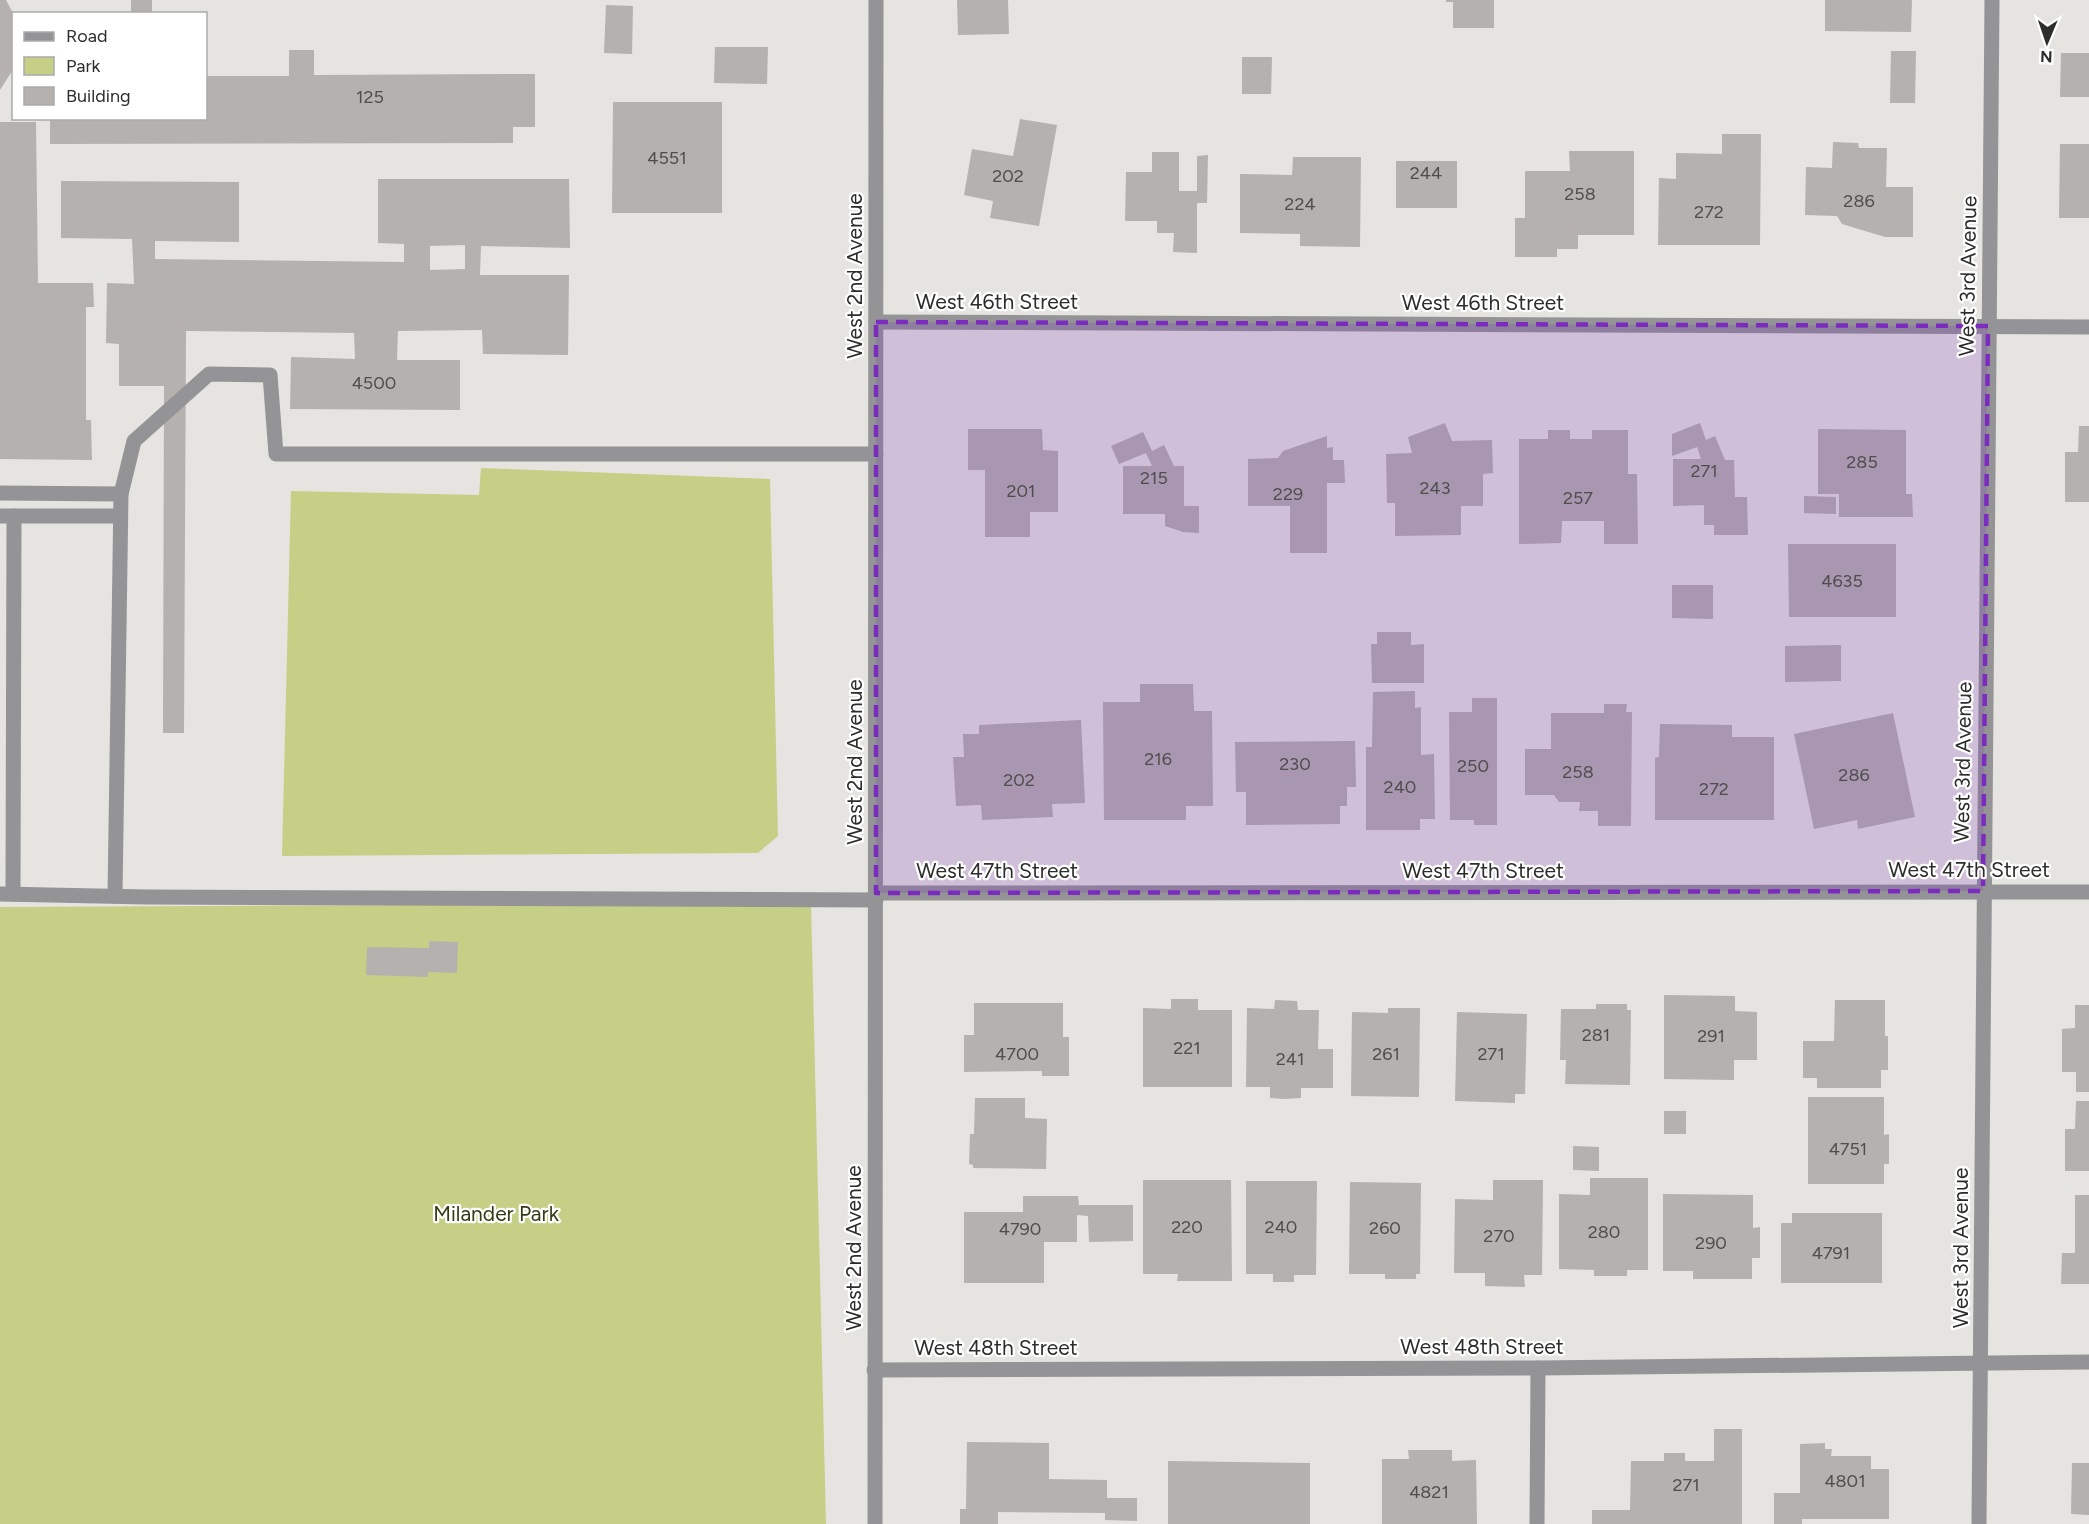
<svg xmlns="http://www.w3.org/2000/svg" width="2089" height="1524" viewBox="0 0 2089 1524" font-family="Figtree,sans-serif">
  <rect width="100%" height="100%" fill="#e5e4e0"/>
  <g fill="#c5d086">
    <path d="M 481,468 L 770,479 L 778,836 L 758,853 L 282,856 L 291,491 L 479,495 Z"/>
    <path d="M 811,903 L 826,1524 L 0,1524 L 0,907 Z"/>
  </g>
  <g fill="#b4b1ae" fill-rule="evenodd">
    <path d="M 0,0 L 6,0 L 14,15 L 14,68 L 0,90 Z"/>
    <rect x="131" y="0" width="21" height="14"/>
    <path d="M 957,0 L 1008,0 L 1009,34 L 958,35 Z"/>
    <path d="M 1446,0 L 1494,0 L 1494,28 L 1453,28 L 1453,2 L 1446,2 Z"/>
    <path d="M 1825,0 L 1912,0 L 1911,32 L 1825,31 Z"/>
    <path d="M 606,5 L 633,6 L 632,54 L 604,53 Z"/>
    <path d="M 715,47 L 768,47 L 767,84 L 714,83 Z"/>
    <path d="M 289,50 L 314,50 L 314,75 L 535,74 L 535,127 L 513,127 L 513,143 L 50,144 L 50,118 L 206,118 L 206,76 L 289,76 Z"/>
    <path d="M 1891,51 L 1916,51 L 1915,103 L 1890,103 Z"/>
    <path d="M 2061,53 L 2089,53 L 2089,97 L 2060,97 Z"/>
    <path d="M 1242,57 L 1272,57 L 1271,94 L 1242,94 Z"/>
    <path d="M 613,102 L 722,102 L 722,213 L 612,213 Z"/>
    <path d="M 1020,119 L 1057,125 L 1039,226 L 990,218 L 993,201 L 964,195 L 972,149 L 1013,156 Z"/>
    <path d="M 0,122 L 36,122 L 38,283 L 93,283 L 94,307 L 86,307 L 86,420 L 91,420 L 92,460 L 0,459 Z"/>
    <path d="M 1722,134 L 1761,134 L 1760,245 L 1658,245 L 1659,178 L 1676,179 L 1676,153 L 1722,154 Z"/>
    <path d="M 1833,142 L 1858,143 L 1859,148 L 1887,148 L 1886,187 L 1913,187 L 1913,237 L 1885,237 L 1842,224 L 1837,216 L 1805,215 L 1806,167 L 1832,168 Z"/>
    <path d="M 2060,144 L 2089,144 L 2089,218 L 2059,218 Z"/>
    <path d="M 1569,151 L 1634,151 L 1634,235 L 1578,235 L 1578,249 L 1557,249 L 1557,257 L 1515,257 L 1515,218 L 1525,218 L 1525,171 L 1570,171 Z"/>
    <path d="M 1152,152 L 1179,152 L 1179,191 L 1197,191 L 1197,156 L 1208,155 L 1207,203 L 1197,203 L 1197,253 L 1173,252 L 1174,233 L 1157,233 L 1157,221 L 1125,221 L 1126,172 L 1152,172 Z"/>
    <path d="M 1293,157 L 1361,157 L 1360,247 L 1300,246 L 1300,234 L 1240,233 L 1240,174 L 1292,175 Z"/>
    <rect x="1396" y="161" width="61" height="47"/>
    <path d="M 378,179 L 569,179 L 570,248 L 481,246 L 480,275 L 569,275 L 568,355 L 483,354 L 482,330 L 398,331 L 397,360 L 460,360 L 460,410 L 290,409 L 291,357 L 355,359 L 354,333 L 186,331 L 184,733 L 163,733 L 164,386 L 119,386 L 119,344 L 106,343 L 107,283 L 134,284 L 132,239 L 61,238 L 61,181 L 239,182 L 239,242 L 155,241 L 155,259 L 404,262 L 404,244 L 378,243 ZM 465,245 L 465,269 L 430,270 L 430,246 Z"/>
    <path d="M 1445,423 L 1452,441 L 1492,440 L 1493,473 L 1483,474 L 1483,506 L 1461,506 L 1461,535 L 1395,536 L 1395,503 L 1387,503 L 1386,454 L 1412,453 L 1408,437 Z"/>
    <path d="M 1700,423 L 1706,440 L 1715,436 L 1725,460 L 1734,460 L 1735,497 L 1747,497 L 1748,535 L 1714,535 L 1714,525 L 1704,525 L 1704,505 L 1673,506 L 1673,459 L 1701,459 L 1697,447 L 1672,456 L 1672,434 Z"/>
    <path d="M 2079,426 L 2089,426 L 2089,502 L 2065,502 L 2065,452 L 2078,452 Z"/>
    <path d="M 968,429 L 1042,429 L 1043,450 L 1058,451 L 1058,512 L 1030,512 L 1030,537 L 985,537 L 985,470 L 968,470 Z"/>
    <path d="M 1818,429 L 1906,430 L 1906,494 L 1912,494 L 1913,517 L 1839,517 L 1839,494 L 1818,494 Z"/>
    <path d="M 1548,430 L 1570,430 L 1570,439 L 1592,439 L 1592,430 L 1628,430 L 1628,474 L 1637,474 L 1638,544 L 1604,544 L 1604,521 L 1562,521 L 1561,543 L 1519,544 L 1519,439 L 1548,439 Z"/>
    <path d="M 1143,432 L 1152,451 L 1164,445 L 1174,466 L 1184,466 L 1184,506 L 1199,506 L 1199,533 L 1183,532 L 1165,526 L 1165,514 L 1123,514 L 1123,466 L 1152,466 L 1146,453 L 1119,464 L 1111,446 Z"/>
    <path d="M 1327,436 L 1327,448 L 1333,447 L 1333,460 L 1344,460 L 1345,483 L 1327,483 L 1327,553 L 1290,553 L 1290,506 L 1248,506 L 1248,459 L 1278,458 L 1283,451 Z"/>
    <path d="M 1804,496 L 1836,497 L 1836,514 L 1804,513 Z"/>
    <path d="M 1788,544 L 1896,544 L 1896,617 L 1789,617 Z"/>
    <path d="M 1672,585 L 1713,585 L 1713,619 L 1672,618 Z"/>
    <path d="M 1377,632 L 1411,632 L 1411,645 L 1424,644 L 1424,683 L 1372,683 L 1371,644 L 1377,644 Z"/>
    <path d="M 1841,645 L 1841,681 L 1785,682 L 1785,646 Z"/>
    <path d="M 1140,684 L 1193,684 L 1194,711 L 1212,711 L 1213,806 L 1186,806 L 1186,820 L 1104,820 L 1103,702 L 1140,702 Z"/>
    <path d="M 1415,691 L 1415,708 L 1421,707 L 1421,755 L 1434,754 L 1435,819 L 1420,819 L 1420,830 L 1366,830 L 1366,747 L 1372,747 L 1373,692 Z"/>
    <path d="M 1472,698 L 1497,698 L 1497,825 L 1474,825 L 1474,820 L 1450,820 L 1449,712 L 1472,712 Z"/>
    <path d="M 1604,704 L 1627,704 L 1626,712 L 1632,712 L 1631,826 L 1598,826 L 1598,811 L 1579,811 L 1580,802 L 1559,802 L 1554,795 L 1525,795 L 1525,749 L 1551,749 L 1551,713 L 1604,713 Z"/>
    <path d="M 1893,713 L 1915,817 L 1858,829 L 1857,820 L 1814,829 L 1794,734 Z"/>
    <path d="M 1081,720 L 1085,803 L 1052,804 L 1053,817 L 982,820 L 981,805 L 956,806 L 953,757 L 964,757 L 963,734 L 979,734 L 979,725 Z"/>
    <path d="M 1660,724 L 1732,725 L 1732,737 L 1774,737 L 1774,820 L 1655,820 L 1655,758 L 1659,757 Z"/>
    <path d="M 1355,741 L 1356,787 L 1347,787 L 1347,806 L 1340,806 L 1340,824 L 1246,825 L 1246,792 L 1236,792 L 1235,742 Z"/>
    <path d="M 429,941 L 458,942 L 457,973 L 428,972 L 428,977 L 366,975 L 367,947 L 429,948 Z"/>
    <path d="M 1664,995 L 1735,996 L 1735,1011 L 1757,1012 L 1757,1060 L 1734,1060 L 1734,1080 L 1664,1079 Z"/>
    <path d="M 1171,999 L 1198,999 L 1198,1010 L 1232,1010 L 1232,1087 L 1143,1087 L 1143,1008 L 1171,1009 Z"/>
    <path d="M 1275,1000 L 1297,1001 L 1298,1010 L 1319,1010 L 1318,1049 L 1333,1049 L 1333,1088 L 1301,1088 L 1301,1098 L 1285,1099 L 1270,1098 L 1270,1087 L 1246,1087 L 1247,1008 L 1274,1009 Z"/>
    <path d="M 1835,1000 L 1885,1000 L 1885,1036 L 1888,1036 L 1888,1070 L 1881,1070 L 1881,1088 L 1817,1088 L 1817,1078 L 1803,1078 L 1803,1041 L 1834,1041 Z"/>
    <path d="M 974,1003 L 1063,1003 L 1063,1037 L 1069,1037 L 1069,1076 L 1042,1076 L 1042,1071 L 964,1072 L 964,1035 L 974,1035 Z"/>
    <path d="M 1596,1004 L 1627,1004 L 1627,1010 L 1631,1010 L 1630,1085 L 1565,1084 L 1566,1060 L 1560,1060 L 1561,1009 L 1596,1009 Z"/>
    <path d="M 2075,1005 L 2089,1005 L 2089,1092 L 2076,1092 L 2076,1072 L 2062,1072 L 2062,1029 L 2075,1028 Z"/>
    <path d="M 1388,1008 L 1420,1008 L 1419,1097 L 1351,1096 L 1352,1012 L 1388,1013 Z"/>
    <path d="M 1457,1012 L 1527,1014 L 1525,1094 L 1515,1094 L 1515,1103 L 1455,1101 Z"/>
    <path d="M 1808,1097 L 1884,1097 L 1884,1135 L 1889,1134 L 1889,1164 L 1884,1164 L 1884,1184 L 1808,1184 Z"/>
    <path d="M 975,1098 L 1025,1098 L 1025,1118 L 1047,1119 L 1046,1169 L 973,1168 L 973,1165 L 969,1164 L 970,1134 L 974,1134 Z"/>
    <path d="M 2076,1101 L 2089,1101 L 2089,1171 L 2065,1171 L 2065,1129 L 2075,1129 Z"/>
    <rect x="1664" y="1111" width="22" height="23"/>
    <path d="M 1573,1146 L 1599,1147 L 1599,1171 L 1573,1170 Z"/>
    <path d="M 1590,1178 L 1648,1178 L 1648,1270 L 1627,1270 L 1627,1276 L 1594,1276 L 1594,1270 L 1559,1269 L 1559,1194 L 1590,1195 Z"/>
    <path d="M 1143,1180 L 1231,1180 L 1232,1281 L 1177,1281 L 1178,1274 L 1143,1274 Z"/>
    <path d="M 1493,1180 L 1543,1180 L 1542,1275 L 1524,1275 L 1525,1287 L 1485,1286 L 1485,1273 L 1454,1273 L 1455,1199 L 1493,1200 Z"/>
    <path d="M 1246,1181 L 1317,1181 L 1316,1275 L 1294,1275 L 1294,1282 L 1273,1282 L 1273,1274 L 1246,1274 Z"/>
    <path d="M 1350,1182 L 1421,1183 L 1420,1274 L 1416,1274 L 1416,1279 L 1385,1279 L 1385,1274 L 1349,1274 Z"/>
    <path d="M 1663,1194 L 1753,1195 L 1753,1228 L 1760,1227 L 1760,1258 L 1752,1258 L 1752,1279 L 1693,1279 L 1693,1271 L 1663,1271 Z"/>
    <path d="M 2075,1195 L 2089,1195 L 2089,1284 L 2061,1284 L 2062,1253 L 2075,1253 Z"/>
    <path d="M 1023,1196 L 1078,1196 L 1079,1205 L 1133,1205 L 1133,1241 L 1089,1242 L 1088,1216 L 1077,1215 L 1077,1242 L 1044,1242 L 1044,1283 L 964,1283 L 964,1212 L 1023,1212 Z"/>
    <path d="M 1792,1213 L 1882,1213 L 1882,1283 L 1781,1283 L 1781,1223 L 1792,1223 Z"/>
    <path d="M 1714,1429 L 1742,1429 L 1742,1524 L 1592,1524 L 1592,1510 L 1630,1510 L 1631,1461 L 1664,1461 L 1664,1453 L 1685,1453 L 1685,1461 L 1714,1461 Z"/>
    <path d="M 967,1442 L 1049,1443 L 1049,1479 L 1107,1480 L 1107,1498 L 1137,1498 L 1137,1521 L 1105,1520 L 1105,1513 L 998,1512 L 998,1524 L 960,1524 L 960,1509 L 966,1509 Z"/>
    <path d="M 1825,1443 L 1825,1449 L 1832,1449 L 1831,1456 L 1871,1456 L 1871,1469 L 1889,1469 L 1889,1519 L 1802,1519 L 1802,1524 L 1774,1524 L 1774,1493 L 1800,1493 L 1800,1444 Z"/>
    <path d="M 1408,1450 L 1452,1450 L 1452,1461 L 1476,1460 L 1477,1524 L 1382,1524 L 1382,1459 L 1409,1459 Z"/>
    <path d="M 1168,1461 L 1310,1463 L 1310,1524 L 1168,1524 Z"/>
    <path d="M 2072,1463 L 2089,1463 L 2089,1515 L 2071,1514 Z"/>
  </g>
  <g fill="none" stroke-linecap="round" stroke-linejoin="round">
    <g stroke="#949496" stroke-width="15">
      <path d="M 876,322 L 2089,327"/>
      <path d="M 0,493 L 121,494"/>
      <path d="M 0,516 L 119,516"/>
      <path d="M 876,893 L 2089,892"/>
      <path d="M 0,894 L 147,897 L 876,900"/>
      <path d="M 13,894 L 14,516"/>
      <path d="M 115,896 L 121,494 L 134,441 L 209,374 L 270,375 L 276,454 L 876,454"/>
      <path d="M 874,1370 L 1538,1368 L 2089,1362"/>
      <path d="M 875,1524 L 876,0"/>
      <path d="M 1537,1524 L 1538,1368"/>
      <path d="M 1979,1524 L 1992,0"/>
    </g>
  </g>
  <path fill="#7b2cbf" fill-opacity="0.2" stroke="#7b2cbf" stroke-width="4.5" stroke-dasharray="12 8" stroke-linejoin="round" d="M 876,322 L 1988,326 L 1983,891 L 876,893 Z"/>
  <g text-anchor="middle" stroke-width="4.5" stroke-linejoin="round" paint-order="stroke">
    <g font-size="18" fill="#4f4e4c">
      <text x="370" y="103">125</text>
      <text x="667" y="164">4551</text>
      <text x="1426" y="179">244</text>
      <text x="1008" y="182">202</text>
      <text x="1580" y="200">258</text>
      <text x="1859" y="207">286</text>
      <text x="1300" y="210">224</text>
      <text x="1709" y="218">272</text>
      <text x="374" y="389">4500</text>
      <text x="1862" y="468">285</text>
      <text x="1704" y="477">271</text>
      <text x="1154" y="484">215</text>
      <text x="1435" y="494">243</text>
      <text x="1021" y="497">201</text>
      <text x="1288" y="500">229</text>
      <text x="1578" y="504">257</text>
      <text x="1842" y="587">4635</text>
      <text x="1158" y="765">216</text>
      <text x="1295" y="770">230</text>
      <text x="1473" y="772">250</text>
      <text x="1578" y="778">258</text>
      <text x="1854" y="781">286</text>
      <text x="1019" y="786">202</text>
      <text x="1400" y="793">240</text>
      <text x="1714" y="795">272</text>
      <text x="1596" y="1041">281</text>
      <text x="1711" y="1042">291</text>
      <text x="1187" y="1054">221</text>
      <text x="1017" y="1060">4700</text>
      <text x="1386" y="1060">261</text>
      <text x="1491" y="1060">271</text>
      <text x="1290" y="1065">241</text>
      <text x="1848" y="1155">4751</text>
      <text x="1187" y="1233">220</text>
      <text x="1281" y="1233">240</text>
      <text x="1385" y="1234">260</text>
      <text x="1020" y="1235">4790</text>
      <text x="1604" y="1238">280</text>
      <text x="1499" y="1242">270</text>
      <text x="1711" y="1249">290</text>
      <text x="1831" y="1259">4791</text>
      <text x="1845" y="1487">4801</text>
      <text x="1686" y="1491">271</text>
      <text x="1429" y="1498">4821</text>
    </g>
    <g font-size="21" fill="#2d2d2c" stroke="#fff">
      <text transform="translate(855 276) rotate(-90)" y="7">West 2nd Avenue</text>
      <text transform="translate(1968 276) rotate(-89)" y="7">West 3rd Avenue</text>
      <text x="997" y="309">West 46th Street</text>
      <text x="1483" y="310">West 46th Street</text>
      <text transform="translate(855 762) rotate(-90)" y="7">West 2nd Avenue</text>
      <text transform="translate(1963 762) rotate(-89)" y="7">West 3rd Avenue</text>
      <text x="1969" y="877">West 47th Street</text>
      <text x="997" y="878">West 47th Street</text>
      <text x="1483" y="878">West 47th Street</text>
      <text transform="translate(854 1248) rotate(-90)" y="7">West 2nd Avenue</text>
      <text transform="translate(1961 1248) rotate(-90)" y="7">West 3rd Avenue</text>
      <text x="1482" y="1354">West 48th Street</text>
      <text x="996" y="1355">West 48th Street</text>
    </g>
    <g font-size="21" fill="#373b15" stroke="#fff">
      <text x="496" y="1221">Milander Park</text>
    </g>
  </g>
  <rect x="12" y="12" width="195" height="108" fill="#ffffff" stroke="#ababab" stroke-width="1.5"/>
  <rect x="24" y="32" width="30" height="9" fill="#949496" stroke="#ababab" stroke-width="1.5"/>
  <text x="66" y="42" font-size="18" fill="#2d2d2c">Road</text>
  <rect x="24" y="57" width="30" height="18" fill="#c5d086" stroke="#ababab" stroke-width="1.5"/>
  <text x="66" y="72" font-size="18" fill="#2d2d2c">Park</text>
  <rect x="24" y="87" width="30" height="18" fill="#b4b1ae" stroke="#ababab" stroke-width="1.5"/>
  <text x="66" y="102" font-size="18" fill="#2d2d2c">Building</text>
  <g transform="translate(2047 42) rotate(182)" stroke="#ffffff" stroke-width="4.5" paint-order="stroke">
  <path d="M0-4.5L10 22L0 15L-10 22Z" fill="#2d2d2c"/>
  <text y="-9" font-size="16" font-weight="bold" text-anchor="middle" fill="#2d2d2c">N</text>
  </g>
</svg>
